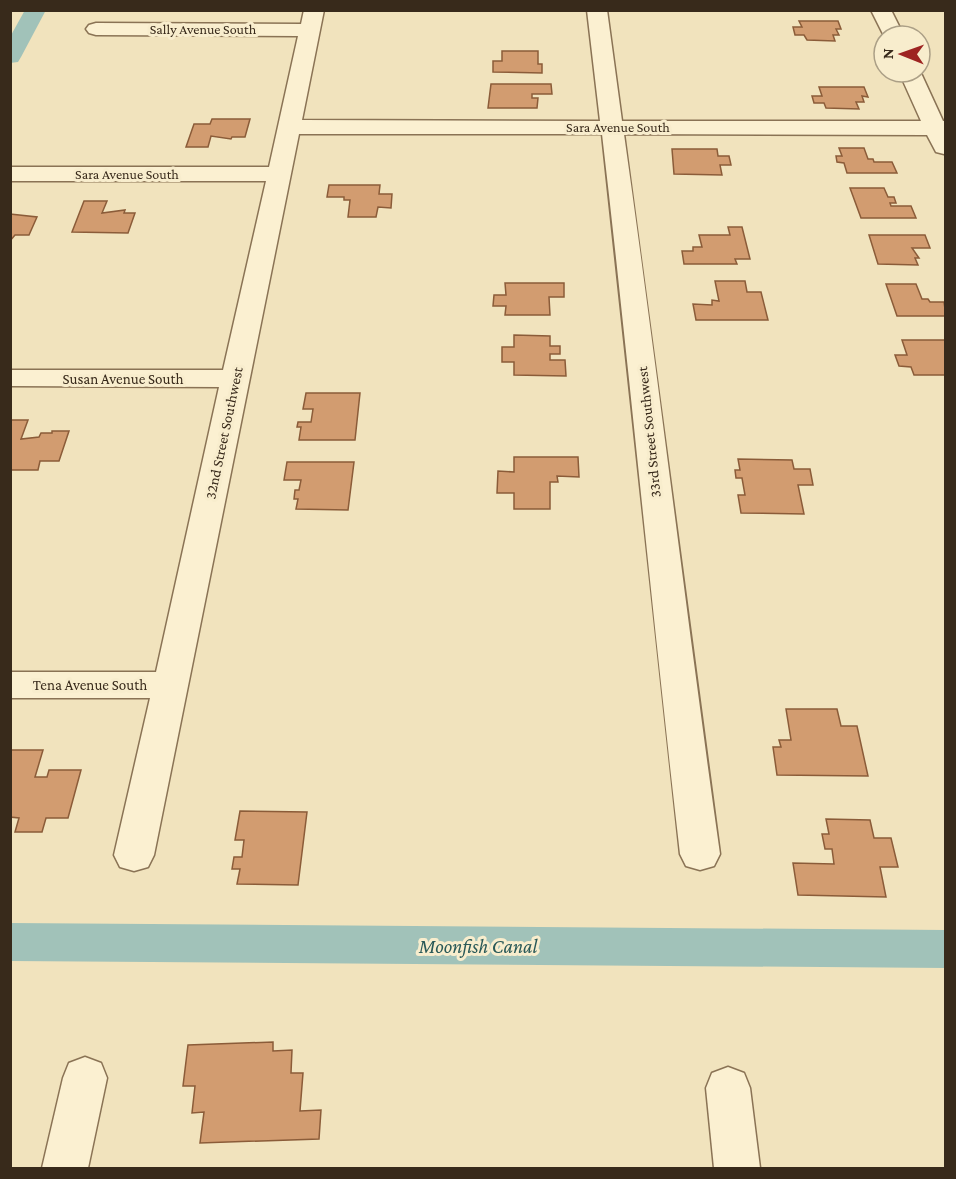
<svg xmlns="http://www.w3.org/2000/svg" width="956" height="1179" viewBox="0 0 956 1179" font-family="'Crimson Pro',serif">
  <rect width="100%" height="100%" fill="#f1e3bd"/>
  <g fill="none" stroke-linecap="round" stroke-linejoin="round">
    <g fill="#a1c2b9" fill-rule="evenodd">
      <path d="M 25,10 L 46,10 L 21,57 L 18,62 L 10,63 L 10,37 Z"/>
      <path d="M 10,923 L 946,930 L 946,968 L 10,961 Z"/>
    </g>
  </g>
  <g fill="#d29c70" stroke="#8b5c39" stroke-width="1.5">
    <path d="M 799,21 L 838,21 L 841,29 L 836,29 L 839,35 L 833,35 L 835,41 L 807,40 L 804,35 L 795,35 L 793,27 L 802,27 Z"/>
    <path d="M 502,51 L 538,51 L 538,64 L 542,64 L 542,73 L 493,72 L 493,61 L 502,61 Z"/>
    <path d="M 491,84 L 551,84 L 552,94 L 532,94 L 532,98 L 538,98 L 537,108 L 488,108 Z"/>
    <path d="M 819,87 L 864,87 L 868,97 L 862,96 L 864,102 L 856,102 L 859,109 L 826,108 L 824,103 L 814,103 L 812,96 L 822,96 Z"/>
    <path d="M 212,119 L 250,119 L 245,137 L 232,137 L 231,139 L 211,136 L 208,147 L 186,147 L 194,124 L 210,124 Z"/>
    <path d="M 839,148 L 864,148 L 868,159 L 873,159 L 874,162 L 892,162 L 897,173 L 847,173 L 844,163 L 837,162 L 836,156 L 842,156 Z"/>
    <path d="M 672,149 L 717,149 L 718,156 L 729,156 L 731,165 L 720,165 L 722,175 L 674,174 Z"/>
    <path d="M 329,185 L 380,185 L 379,194 L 392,194 L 391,208 L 378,207 L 376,217 L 348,217 L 350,200 L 344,200 L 344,197 L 327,197 Z"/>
    <path d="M 850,188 L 884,188 L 888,197 L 894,197 L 896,203 L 890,203 L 891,206 L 911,206 L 916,218 L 861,218 Z"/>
    <path d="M 84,201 L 107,201 L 102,213 L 125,210 L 124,213 L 135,213 L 128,233 L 72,232 Z"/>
    <path d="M 10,214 L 37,217 L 29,235 L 15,235 L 10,241 Z"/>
    <path d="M 728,227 L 742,227 L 750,259 L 735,259 L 737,264 L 684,264 L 682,251 L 693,251 L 693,247 L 702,247 L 699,235 L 730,235 Z"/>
    <path d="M 869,235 L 925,235 L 930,248 L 912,248 L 919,258 L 915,258 L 918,265 L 878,264 Z"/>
    <path d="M 715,281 L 745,281 L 747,292 L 761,292 L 768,320 L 696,320 L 693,304 L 712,305 L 712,300 L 719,301 Z"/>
    <path d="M 505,283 L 564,283 L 564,297 L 549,297 L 550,315 L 505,315 L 506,306 L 493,306 L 494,295 L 506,295 Z"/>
    <path d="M 886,284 L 916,284 L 922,299 L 928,299 L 930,302 L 944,302 L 946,316 L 897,316 Z"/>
    <path d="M 514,335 L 550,336 L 550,346 L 560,346 L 560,354 L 550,354 L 550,360 L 565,360 L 566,376 L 514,375 L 514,362 L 502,362 L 502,347 L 514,347 Z"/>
    <path d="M 902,340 L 946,340 L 946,375 L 914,375 L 911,367 L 899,366 L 895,355 L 907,355 Z"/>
    <path d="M 306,393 L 360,393 L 355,440 L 299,440 L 301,427 L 297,427 L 298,422 L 311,422 L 313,409 L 303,409 Z"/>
    <path d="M 10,420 L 28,420 L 21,439 L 39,437 L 41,433 L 52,433 L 52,431 L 69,431 L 59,461 L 40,461 L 38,470 L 10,470 Z"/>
    <path d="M 514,457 L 578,457 L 579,477 L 557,476 L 558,482 L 550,482 L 550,509 L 514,509 L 514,493 L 497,493 L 498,471 L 514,472 Z"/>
    <path d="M 738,459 L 792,460 L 794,469 L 810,469 L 813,485 L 798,485 L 804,514 L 741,513 L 738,495 L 745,495 L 742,478 L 736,478 L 735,470 L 740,470 Z"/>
    <path d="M 287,462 L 354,462 L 348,510 L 296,509 L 298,499 L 294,499 L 295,490 L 299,490 L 301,480 L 284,480 Z"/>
    <path d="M 786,709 L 837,709 L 841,726 L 857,726 L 868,776 L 777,775 L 773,747 L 781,747 L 779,740 L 791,740 Z"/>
    <path d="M 10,750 L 43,750 L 35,777 L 47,777 L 49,770 L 81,770 L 68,818 L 46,818 L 42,832 L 15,832 L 19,818 L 10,817 Z"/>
    <path d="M 240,811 L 307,812 L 298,885 L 237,884 L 240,869 L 232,869 L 234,857 L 242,857 L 244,840 L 235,840 Z"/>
    <path d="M 826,819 L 870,820 L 874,838 L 891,838 L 898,867 L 880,867 L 886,897 L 798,895 L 793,863 L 834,864 L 832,849 L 825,849 L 822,834 L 829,834 Z"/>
    <path d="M 273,1042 L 273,1051 L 292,1050 L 291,1073 L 303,1073 L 300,1111 L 321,1110 L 319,1139 L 200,1143 L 204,1112 L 192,1113 L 195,1086 L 183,1086 L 188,1045 Z"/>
  </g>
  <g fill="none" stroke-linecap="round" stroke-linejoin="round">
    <g stroke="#8a7355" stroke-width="3">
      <g id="minor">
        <path d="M 304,10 L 324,10 L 302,120 L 600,121 L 587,10 L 607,10 L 622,121 L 921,121 L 899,72 L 920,71 L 943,121 L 946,121 L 944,154 L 936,152 L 927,135 L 624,134 C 658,374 686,614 720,854 L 714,866 L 700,870 L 686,866 L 680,854 C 652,614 630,374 602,134 L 299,134 L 154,855 L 148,867 L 134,871 L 120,867 L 114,855 L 150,698 L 10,698 L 10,672 L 156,672 L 219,387 L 10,386 L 10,370 L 223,370 L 266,181 L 10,181 L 10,167 L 269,167 L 298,36 L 96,35 L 89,33 L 86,29 L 89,25 L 96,23 L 301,24 Z"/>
        <path d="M 871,10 L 891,10 L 904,36 L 884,36 Z"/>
        <path d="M 85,1057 L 101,1063 L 107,1078 L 88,1168 L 42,1168 L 63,1078 L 69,1063 Z"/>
        <path d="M 728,1067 L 744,1073 L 750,1088 L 760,1168 L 714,1168 L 706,1088 L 712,1073 Z"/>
      </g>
    </g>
    <use href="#minor" fill="#fbf0d1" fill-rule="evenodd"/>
  </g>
  <g text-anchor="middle" stroke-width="6" stroke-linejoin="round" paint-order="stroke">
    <g font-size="14" fill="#382a1b" stroke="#f8edcd">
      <text x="203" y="34">Sally Avenue South</text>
      <text x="618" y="132">Sara Avenue South</text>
      <text x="127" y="179">Sara Avenue South</text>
    </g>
    <g font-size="15" fill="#382a1b" stroke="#f8edcd">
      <text x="123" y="384">Susan Avenue South</text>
      <text transform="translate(649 432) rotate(-96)" y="5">33rd Street Southwest</text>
      <text transform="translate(224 433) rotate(-78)" y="5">32nd Street Southwest</text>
      <text x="90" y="690">Tena Avenue South</text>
    </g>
    <g font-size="20" font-style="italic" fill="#295958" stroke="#f8edcd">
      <text x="478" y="953">Moonfish Canal</text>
    </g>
  </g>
  <rect width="956" height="1179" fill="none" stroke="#382a1b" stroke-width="24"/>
  <g transform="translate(902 54) rotate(271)"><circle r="28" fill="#f8edcd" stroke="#ab9f86" stroke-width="1.5"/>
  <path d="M0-4.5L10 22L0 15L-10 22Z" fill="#9e2421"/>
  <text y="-9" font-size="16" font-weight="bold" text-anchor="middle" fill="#382a1b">N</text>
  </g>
</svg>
